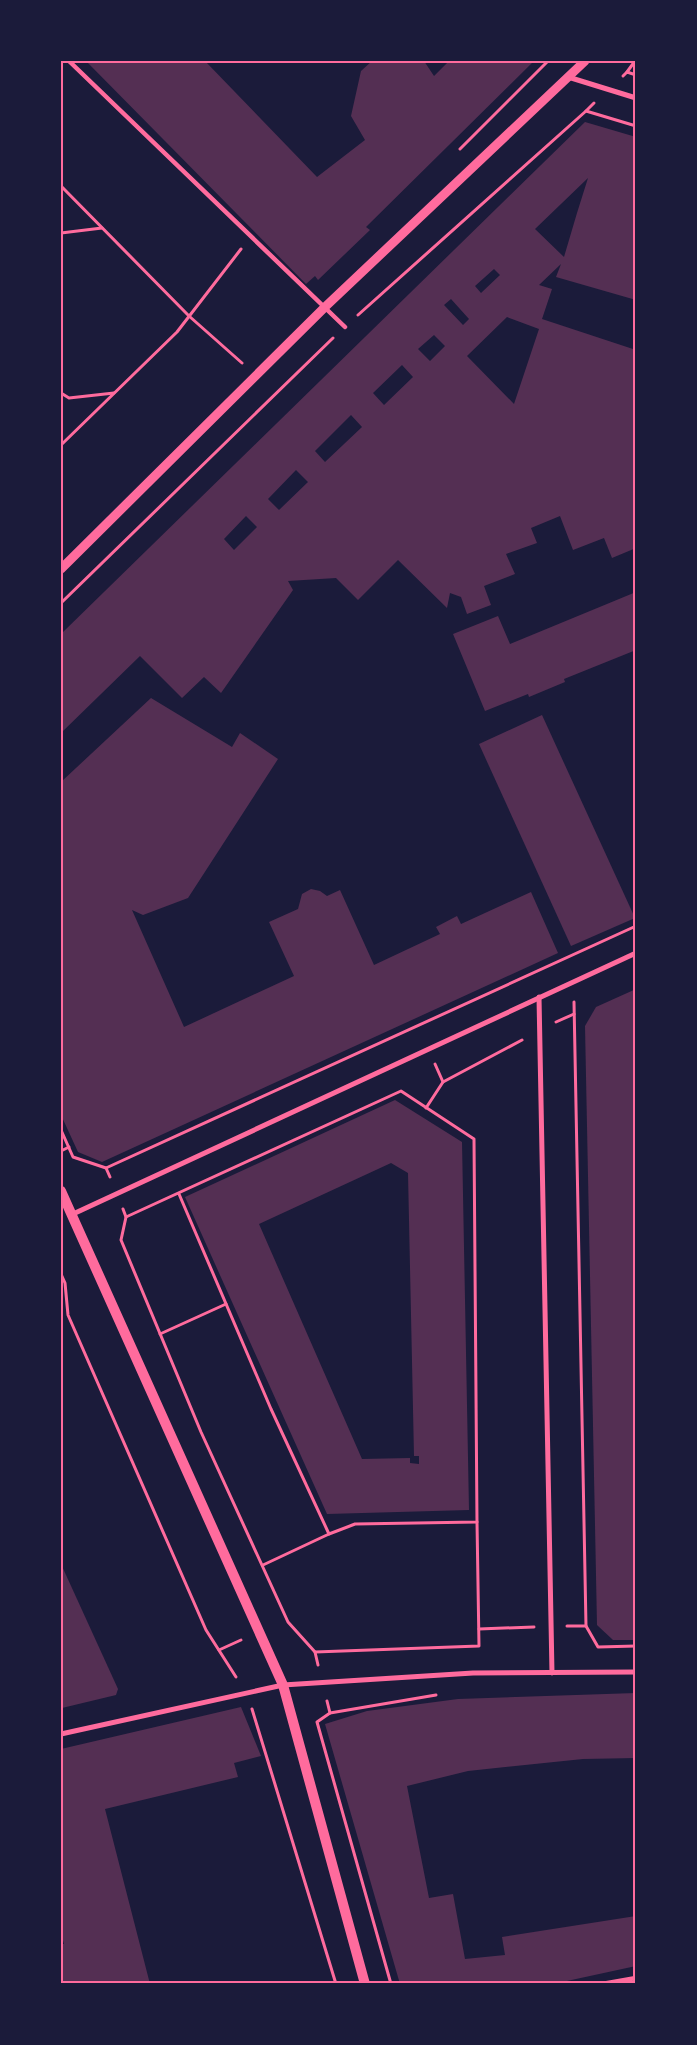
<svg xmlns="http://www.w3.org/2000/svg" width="697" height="2045" viewBox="0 0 697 2045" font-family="'Golos Text',sans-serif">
  <rect width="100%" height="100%" fill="#1b1b3a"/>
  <g fill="#542f53" fill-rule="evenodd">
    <path d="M 86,61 L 205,61 L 317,177 L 365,140 L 351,116 L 361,71 L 372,61 L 424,61 L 434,76 L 449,61 L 534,61 L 366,227 L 370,230 L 318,280 L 315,276 L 306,284 Z"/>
    <path d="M 585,122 L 636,137 L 636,300 L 556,277 L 561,264 L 539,285 L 552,289 L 542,319 L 636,350 L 636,516 L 633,516 L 636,524 L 636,548 L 612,558 L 604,538 L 573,550 L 560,516 L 531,528 L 537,543 L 506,554 L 515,574 L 484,586 L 491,605 L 467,614 L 461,597 L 450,593 L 447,608 L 398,560 L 358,600 L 336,578 L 288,581 L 293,590 L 221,693 L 204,677 L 182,698 L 140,656 L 61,733 L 61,634 ZM 588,178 L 577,213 L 564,257 L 535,229 ZM 494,269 L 500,275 L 481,293 L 475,286 ZM 451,299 L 469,319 L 463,325 L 444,305 ZM 507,317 L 539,329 L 514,404 L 467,356 ZM 434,335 L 445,346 L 430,361 L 418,349 ZM 402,365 L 413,377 L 384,405 L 373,393 ZM 351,415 L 362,427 L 325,462 L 315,451 ZM 296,470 L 308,482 L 279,510 L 268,499 ZM 246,516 L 257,527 L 234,550 L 224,539 Z"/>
    <path d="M 636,592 L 636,650 L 564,679 L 565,682 L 529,697 L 528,694 L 485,711 L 453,634 L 498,616 L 510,644 Z"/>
    <path d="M 151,698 L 232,747 L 240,733 L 278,759 L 188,898 L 143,915 L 132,910 L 184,1027 L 294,976 L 269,922 L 298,909 L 302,894 L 311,889 L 320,891 L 327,896 L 340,890 L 374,965 L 440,934 L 436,927 L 457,916 L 461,924 L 531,892 L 558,953 L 102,1162 L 78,1152 L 61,1115 L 61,782 Z"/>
    <path d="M 542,715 L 635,918 L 571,946 L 479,744 Z"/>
    <path d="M 636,989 L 636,1640 L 613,1640 L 597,1625 L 585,1026 L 596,1007 Z"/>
    <path d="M 395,1100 L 462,1142 L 469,1510 L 327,1514 L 185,1197 ZM 391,1163 L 408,1173 L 414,1456 L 419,1456 L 419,1464 L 410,1463 L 410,1458 L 362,1459 L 259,1224 Z"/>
    <path d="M 61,1564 L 118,1689 L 116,1695 L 62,1708 Z"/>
    <path d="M 636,1693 L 636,1758 L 583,1759 L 468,1771 L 407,1786 L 429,1898 L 453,1894 L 465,1959 L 505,1955 L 502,1937 L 636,1916 L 636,1966 L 553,1984 L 400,1984 L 325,1724 L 367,1711 L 458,1699 Z"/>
    <path d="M 241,1707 L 261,1756 L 234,1763 L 238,1777 L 105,1809 L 150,1984 L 61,1984 L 61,1944 L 64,1944 L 61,1933 L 61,1749 Z"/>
  </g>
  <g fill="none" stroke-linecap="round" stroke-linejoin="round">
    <g stroke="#ff6b9d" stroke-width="3">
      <path d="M 627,72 L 635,61"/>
      <path d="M 623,76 L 627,72 L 636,75"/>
      <path d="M 586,111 L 594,103"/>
      <path d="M 460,149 L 548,61"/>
      <path d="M 61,186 L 189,316 L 242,363"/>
      <path d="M 61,233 L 102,228"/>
      <path d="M 358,315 L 586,111 L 636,126"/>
      <path d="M 61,393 L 69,398 L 114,393"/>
      <path d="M 61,445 L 177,332 L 241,249"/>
      <path d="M 61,603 L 333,338"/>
      <path d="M 574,1002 L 586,1626 L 598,1647 L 636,1646"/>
      <path d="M 556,1022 L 574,1014"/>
      <path d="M 443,1082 L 522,1040"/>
      <path d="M 426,1108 L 443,1082 L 435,1064"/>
      <path d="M 61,1130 L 73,1157 L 106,1168 L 110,1177"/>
      <path d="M 61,1151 L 69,1147"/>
      <path d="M 106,1168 L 636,926"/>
      <path d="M 123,1209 L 126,1217 L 121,1240 L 201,1432 L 288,1622 L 315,1652 L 318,1665"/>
      <path d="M 126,1217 L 401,1091 L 474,1139 L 477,1522 L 355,1524 L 329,1534 L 271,1409 L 179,1194"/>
      <path d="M 61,1274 L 65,1283 L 68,1315 L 206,1630 L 236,1677"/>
      <path d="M 160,1334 L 226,1304"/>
      <path d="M 263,1565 L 329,1534"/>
      <path d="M 567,1626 L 586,1626"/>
      <path d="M 479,1629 L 534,1627"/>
      <path d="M 219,1650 L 241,1640"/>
      <path d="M 315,1652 L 479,1646 L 477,1522"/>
      <path d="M 327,1701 L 330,1713 L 317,1722 L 391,1984"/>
      <path d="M 252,1709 L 336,1984"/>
      <path d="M 330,1713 L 436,1695"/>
    </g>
    <g stroke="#ff6b9d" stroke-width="4.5">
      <path d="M 69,61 L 345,327"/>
      <path d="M 602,1984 L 636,1978"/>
    </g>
    <g stroke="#ff6b9d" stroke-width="5">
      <path d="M 568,77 L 636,98"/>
      <path d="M 539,997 L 552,1673"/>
      <path d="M 73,1214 L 636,953"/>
      <path d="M 61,1734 L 283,1685 L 473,1673 L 636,1672"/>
    </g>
    <path stroke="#ff6b9d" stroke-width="9" d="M 61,569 L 325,307 L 585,61"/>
    <path stroke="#ff6b9d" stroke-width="10" d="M 61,1191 L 283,1685 L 365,1984"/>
  </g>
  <rect width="697" height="2045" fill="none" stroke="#1b1b3a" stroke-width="125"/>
  <rect x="62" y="62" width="572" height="1920" fill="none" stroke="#ff6b9d" stroke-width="2"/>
</svg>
